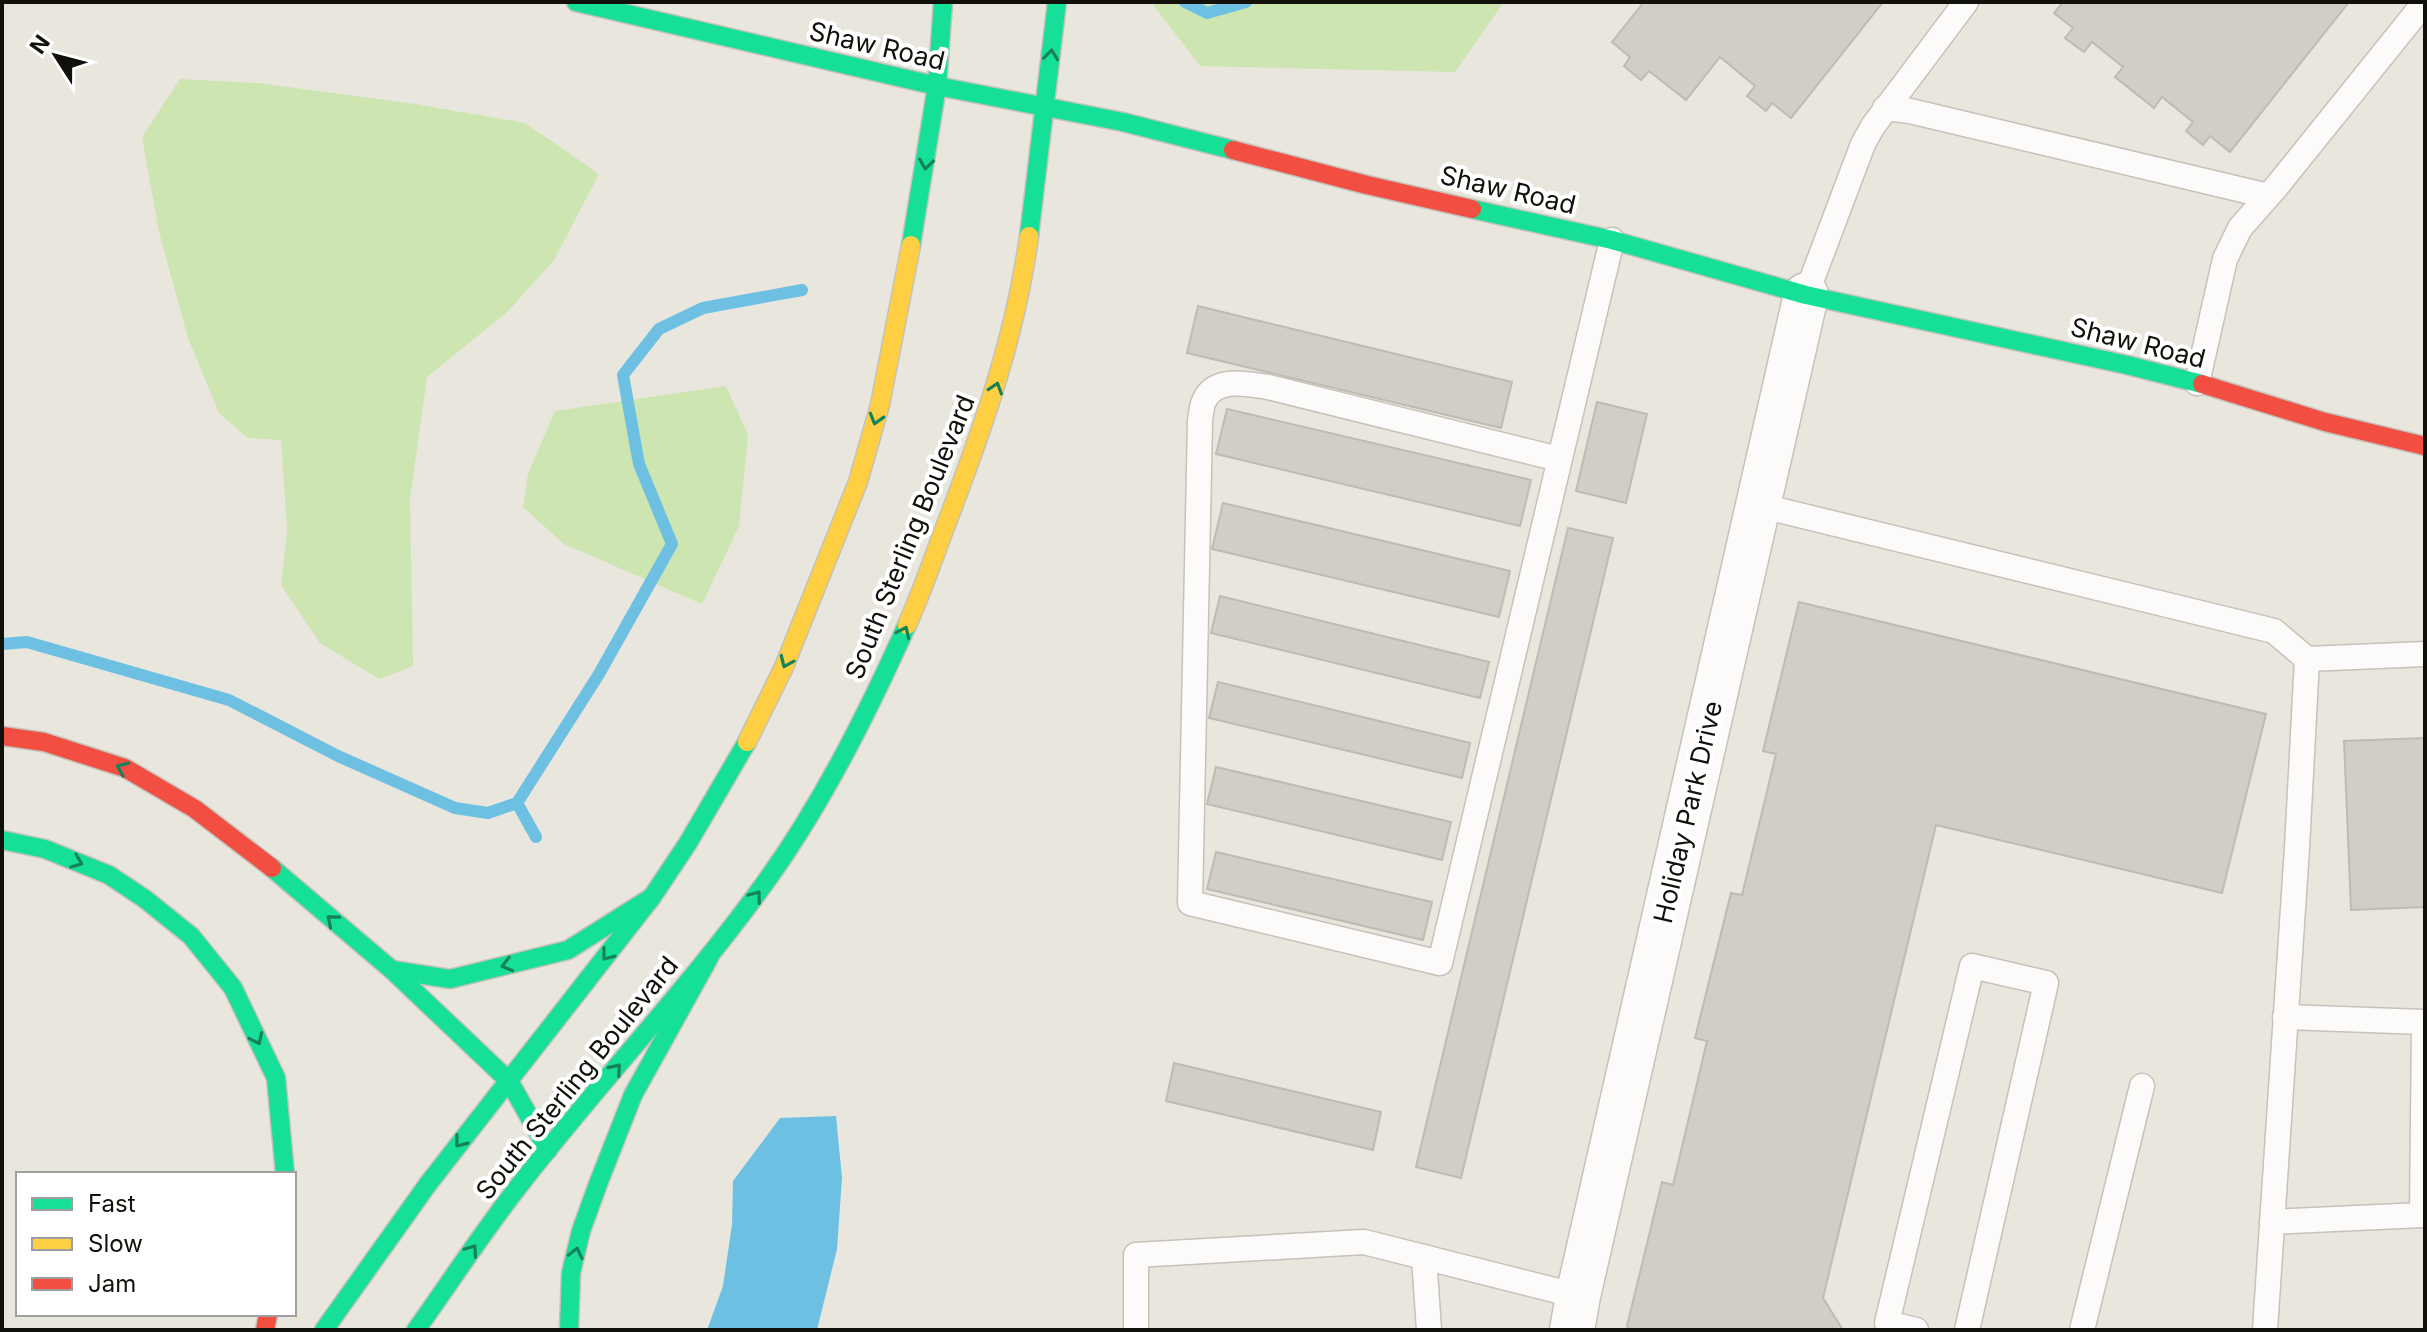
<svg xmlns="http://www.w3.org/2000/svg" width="2427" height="1332" viewBox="0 0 2427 1332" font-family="Inter,sans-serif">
  <rect width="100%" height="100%" fill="#e9e6dd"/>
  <g fill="#cce5b1">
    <path d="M 1151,2 L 1504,2 L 1455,72 L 1200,66 Z"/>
    <path d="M 180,79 L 258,83 L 415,104 L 525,123 L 599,174 L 554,260 L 507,312 L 427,377 L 410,499 L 413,666 L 379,679 L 320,643 L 281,585 L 287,530 L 281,440 L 248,438 L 219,413 L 188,338 L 159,232 L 142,137 Z"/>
    <path d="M 726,386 L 748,435 L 739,526 L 702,604 L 564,544 L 523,507 L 528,474 L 555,411 Z"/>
  </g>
  <path fill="#6ec0e3" d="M 836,1116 L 842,1178 L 837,1249 L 817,1330 L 707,1330 L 723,1286 L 732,1224 L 733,1181 L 780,1118 Z"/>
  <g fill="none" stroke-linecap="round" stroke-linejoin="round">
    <g stroke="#6ec0e3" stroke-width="12">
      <path d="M 1185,2 L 1207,13 L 1246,2"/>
      <path d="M 2,644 L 27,642 L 229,700 L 338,756 L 455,808 L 488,813 L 517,803 L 599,674 L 672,544 L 639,464 L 623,375 L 659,329 L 703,308 L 802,290"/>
      <path d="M 517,803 L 536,837"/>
    </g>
  </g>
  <g fill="#d1cdc7" stroke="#bfbbb4" stroke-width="2">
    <path d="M 1644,2 L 1883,2 L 1791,118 L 1772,103 L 1766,111 L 1747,96 L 1755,86 L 1720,57 L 1686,100 L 1649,71 L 1641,80 L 1624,66 L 1630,57 L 1612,42 Z"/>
    <path d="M 2063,2 L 2349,2 L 2230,152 L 2210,136 L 2203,145 L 2186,131 L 2193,122 L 2162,97 L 2154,108 L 2115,77 L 2123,67 L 2092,42 L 2084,52 L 2065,38 L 2073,28 L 2054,13 Z"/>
    <path d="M 1198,306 L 1512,382 L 1501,428 L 1187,353 Z"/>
    <path d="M 1597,402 L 1647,414 L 1626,503 L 1576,491 Z"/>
    <path d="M 1227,409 L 1531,480 L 1520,526 L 1216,454 Z"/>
    <path d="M 1223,503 L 1510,571 L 1499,617 L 1212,549 Z"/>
    <path d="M 1568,528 L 1613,538 L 1461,1178 L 1416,1167 Z"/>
    <path d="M 1220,596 L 1489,662 L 1480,698 L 1211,633 Z"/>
    <path d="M 1799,602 L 2266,714 L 2222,893 L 1936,825 L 1823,1298 L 1843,1330 L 1630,1330 L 1627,1326 L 1662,1182 L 1673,1185 L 1707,1041 L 1695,1038 L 1731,893 L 1742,895 L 1776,754 L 1763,751 Z"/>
    <path d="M 1218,682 L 1470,743 L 1462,778 L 1209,718 Z"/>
    <path d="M 2425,738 L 2425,907 L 2351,910 L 2344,741 Z"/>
    <path d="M 1216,767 L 1451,822 L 1442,860 L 1207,804 Z"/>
    <path d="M 1216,852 L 1432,902 L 1423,940 L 1207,889 Z"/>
    <path d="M 1174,1063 L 1381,1112 L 1373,1150 L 1166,1101 Z"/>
  </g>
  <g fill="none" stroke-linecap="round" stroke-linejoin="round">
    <g stroke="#c4c2bb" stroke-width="27">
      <g id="lane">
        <path d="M 1885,108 L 1910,111 L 2268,196"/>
        <path d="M 1806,295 L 1863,144 L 1873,126 L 1966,2"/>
        <path d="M 2197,383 L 2225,259 L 2240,228 L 2277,186 L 2425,2"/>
        <path d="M 1559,459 L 1268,387 C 1247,384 1215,376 1204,401 C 1201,407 1201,415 1200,421 L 1190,903 L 1440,963 L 1612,240"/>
        <path d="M 1758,505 L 2274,631 L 2307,659 L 2425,654"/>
        <path d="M 2272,1222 L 2422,1215 L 2424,1022 L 2285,1017"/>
        <path d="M 1424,1257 L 1429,1330"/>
        <path d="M 1136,1330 L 1136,1255 L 1364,1242 L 1578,1296"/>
        <path d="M 1916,1330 L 1887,1323 L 1972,966 L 2046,983 L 1967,1330"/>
        <path d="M 2082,1330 L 2142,1086"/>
        <path d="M 2265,1330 L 2297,848 L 2307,659"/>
      </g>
    </g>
    <g stroke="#c4c2bb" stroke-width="47">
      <path id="street" d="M 1572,1330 L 1578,1296 L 1806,295"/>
    </g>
    <g stroke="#c4c2bb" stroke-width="21">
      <g id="fast">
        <path d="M 576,2 L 937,86 L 1123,122 L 1233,150"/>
        <path d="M 1472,209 L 1612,240 L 1806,295 L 2127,365 L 2202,384"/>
        <path d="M 1029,236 L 1057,2"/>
        <path d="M 911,245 L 937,86 L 943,2"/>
        <path d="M 2,840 L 45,849 L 109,875 L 145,899 L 191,936 L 233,988 L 276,1078 L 285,1174"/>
        <path d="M 272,868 L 392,970 L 509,1081 L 548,1150"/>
        <path d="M 392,970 L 450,979 L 568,950 L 652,897"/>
        <path d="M 324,1330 L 428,1184 L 652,897 L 688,843 L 747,742"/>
        <path d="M 416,1330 C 449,1284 480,1236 515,1191 C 596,1085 689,989 767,880 C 823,802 868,712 907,625"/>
        <path d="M 569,1330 L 571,1273 L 581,1231 L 598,1184 L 633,1095 L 709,958"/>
      </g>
    </g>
    <g stroke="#c4c2bb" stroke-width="21">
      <g id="slow">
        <path d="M 907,625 C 923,590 935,553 949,517 C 984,425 1016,334 1029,236"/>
        <path d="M 747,742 L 784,667 L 858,482 L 880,405 L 911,245"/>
      </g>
    </g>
    <g stroke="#c4c2bb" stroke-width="21">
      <g id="jam">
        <path d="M 1233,150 L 1367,185 L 1472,209"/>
        <path d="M 2202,384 L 2325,422 L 2425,446"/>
        <path d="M 2,736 L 44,742 L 125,768 L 195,809 L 272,868"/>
        <path d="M 265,1330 L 268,1314"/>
      </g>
    </g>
    <use href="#lane" stroke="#fcfbfa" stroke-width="24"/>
    <use href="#street" stroke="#fcfbfa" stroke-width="44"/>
    <use href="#fast" stroke="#16e098" stroke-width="18"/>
    <use href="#slow" stroke="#ffcf43" stroke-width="18"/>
    <use href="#jam" stroke="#f24e42" stroke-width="18"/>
  </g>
  <defs><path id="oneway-chevron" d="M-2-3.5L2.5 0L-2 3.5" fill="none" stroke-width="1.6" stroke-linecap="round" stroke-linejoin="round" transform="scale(2)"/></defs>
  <g stroke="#148258">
    <use href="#oneway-chevron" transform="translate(1051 55) rotate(-84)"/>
    <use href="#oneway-chevron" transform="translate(926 164) rotate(98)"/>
    <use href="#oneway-chevron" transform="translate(996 388) rotate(-72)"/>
    <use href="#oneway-chevron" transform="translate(876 419) rotate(106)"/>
    <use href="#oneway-chevron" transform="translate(904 632) rotate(-65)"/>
    <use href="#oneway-chevron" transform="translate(786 662) rotate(114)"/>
    <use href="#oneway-chevron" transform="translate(122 768) rotate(-157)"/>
    <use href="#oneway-chevron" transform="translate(77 862) rotate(22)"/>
    <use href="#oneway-chevron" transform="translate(756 896) rotate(-54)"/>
    <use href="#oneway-chevron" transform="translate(332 920) rotate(-140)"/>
    <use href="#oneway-chevron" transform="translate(607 955) rotate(128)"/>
    <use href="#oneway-chevron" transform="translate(507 965) rotate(166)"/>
    <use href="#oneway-chevron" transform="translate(257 1039) rotate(65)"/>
    <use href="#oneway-chevron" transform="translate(616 1069) rotate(-50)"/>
    <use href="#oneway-chevron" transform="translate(460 1142) rotate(128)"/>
    <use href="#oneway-chevron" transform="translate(472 1250) rotate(-55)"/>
    <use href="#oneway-chevron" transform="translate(576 1253) rotate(-77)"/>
  </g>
  <g text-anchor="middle" stroke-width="8" stroke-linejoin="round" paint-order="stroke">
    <g font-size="26" fill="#12100a" stroke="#fff">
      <text transform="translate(877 46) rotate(13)" y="9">Shaw Road</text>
      <text transform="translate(1508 190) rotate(13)" y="9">Shaw Road</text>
      <text transform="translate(2138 343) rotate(14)" y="9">Shaw Road</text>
      <text transform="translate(910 537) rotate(-68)" y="9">South Sterling Boulevard</text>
      <text transform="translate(1688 812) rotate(-77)" y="9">Holiday Park Drive</text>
      <text transform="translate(577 1078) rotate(-51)" y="9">South Sterling Boulevard</text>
    </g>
  </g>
  <rect width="2427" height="1332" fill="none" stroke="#12100a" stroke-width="8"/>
  <rect x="16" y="1172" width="280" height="144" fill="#ffffff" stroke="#a09f9d" stroke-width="2"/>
  <rect x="32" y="1198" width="40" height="12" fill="#16e098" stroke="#a09f9d" stroke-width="2"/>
  <text x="88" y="1212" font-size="24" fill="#12100a">Fast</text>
  <rect x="32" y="1238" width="40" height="12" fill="#ffcf43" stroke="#a09f9d" stroke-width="2"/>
  <text x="88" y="1252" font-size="24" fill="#12100a">Slow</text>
  <rect x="32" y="1278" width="40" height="12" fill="#f24e42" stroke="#a09f9d" stroke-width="2"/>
  <text x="88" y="1292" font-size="24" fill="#12100a">Jam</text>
  <g transform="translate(56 56) rotate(306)" stroke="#ffffff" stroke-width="6" paint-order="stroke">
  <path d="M0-6L14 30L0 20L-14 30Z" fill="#12100a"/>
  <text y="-12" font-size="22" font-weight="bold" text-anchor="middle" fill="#12100a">N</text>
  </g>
</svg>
